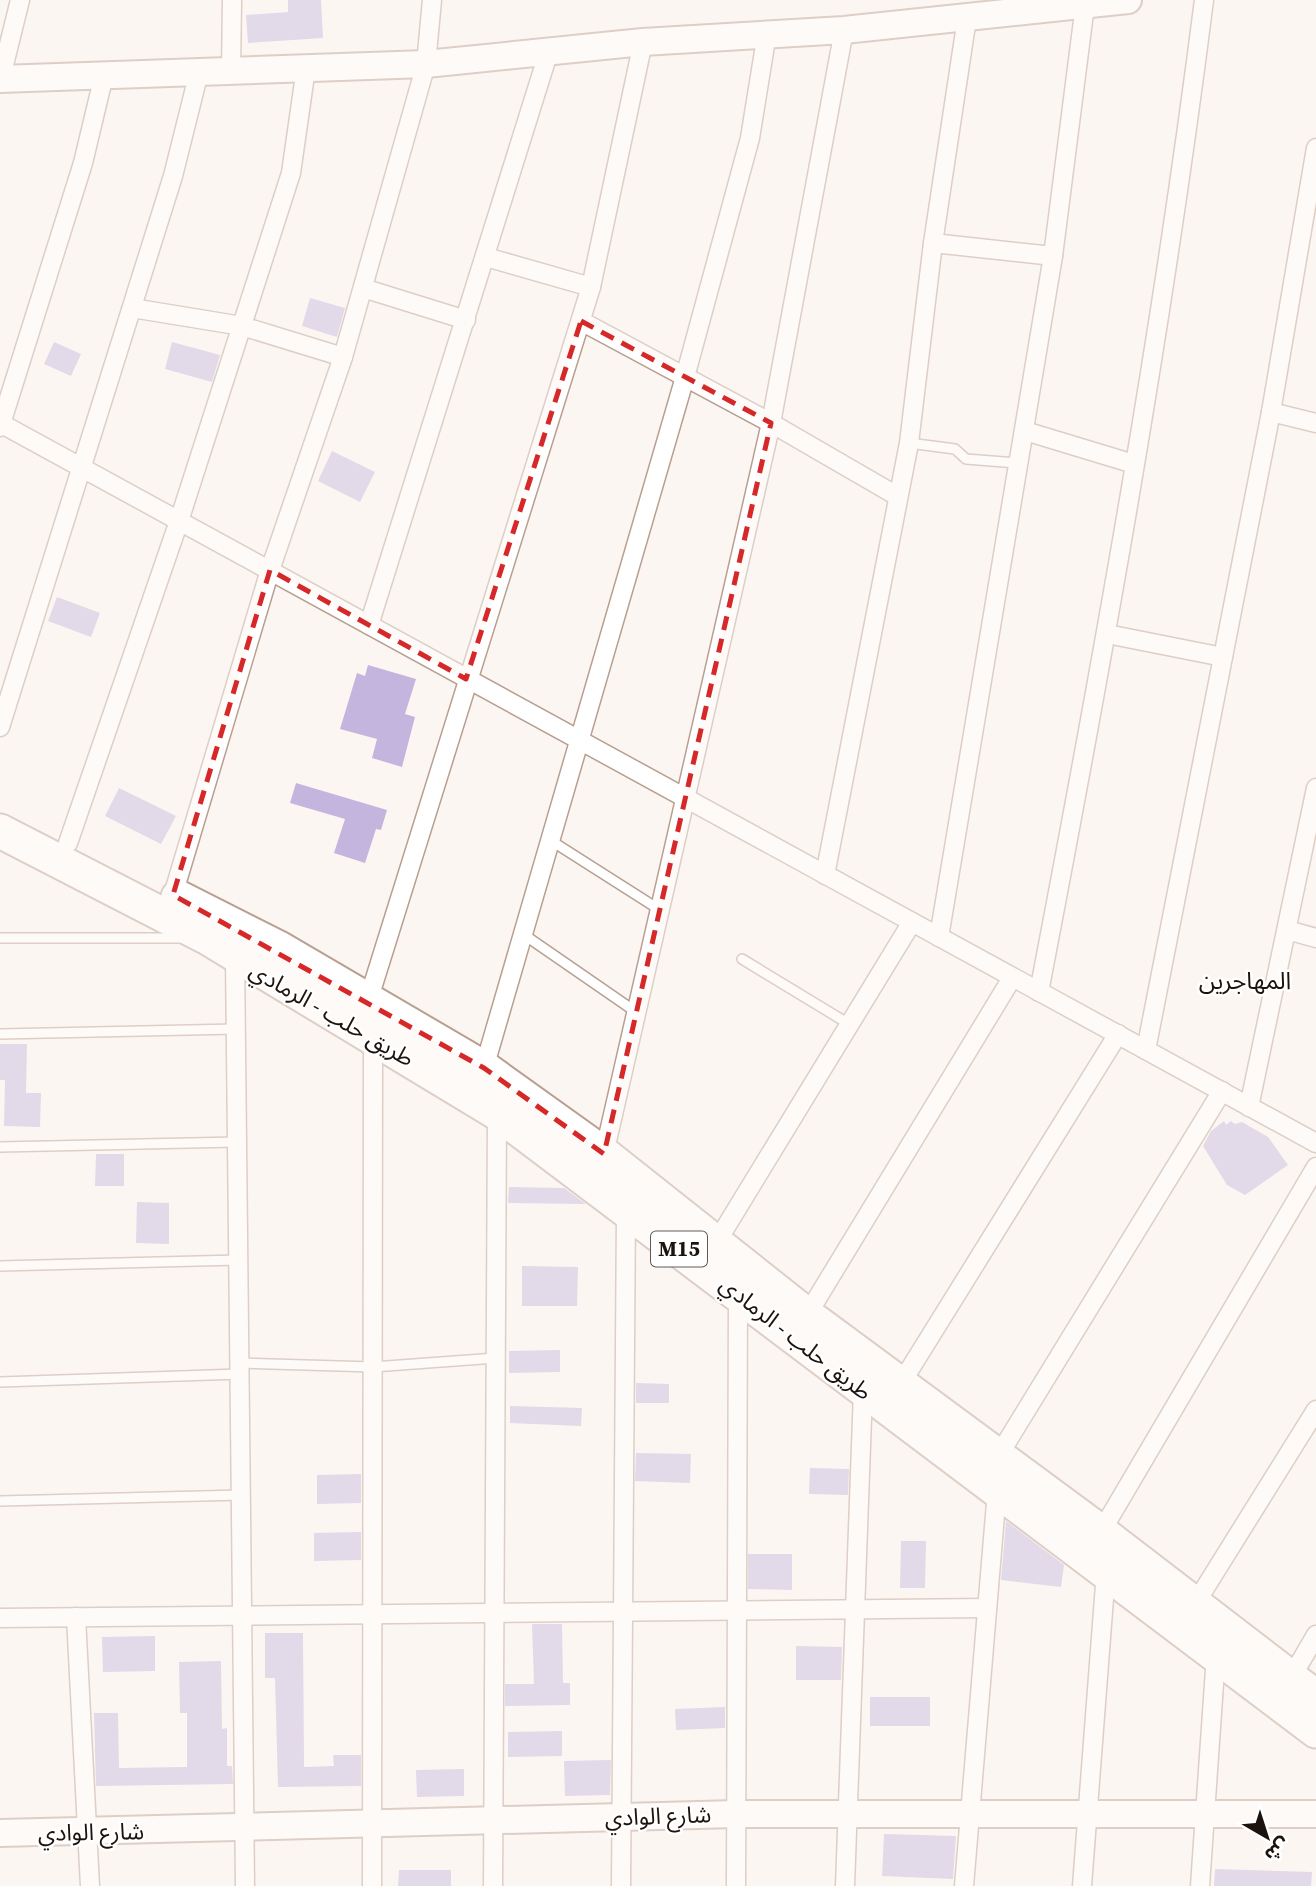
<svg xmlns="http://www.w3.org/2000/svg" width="1316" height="1886" viewBox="0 0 1316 1886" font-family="'Source Serif 4','Noto Sans Arabic',serif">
  <rect width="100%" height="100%" fill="#fcf6f3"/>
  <g fill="#c4b5de">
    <path d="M 288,0 L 321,0 L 323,38 L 248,43 L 246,15 L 288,12 Z"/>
    <path d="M 310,298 L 345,308 L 337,337 L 302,326 Z"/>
    <path d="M 54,342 L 81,354 L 71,376 L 44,364 Z"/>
    <path d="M 172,342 L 220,355 L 212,382 L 165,369 Z"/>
    <path d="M 332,451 L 375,472 L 360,502 L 318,481 Z"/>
    <path d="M 57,597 L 100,613 L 91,637 L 48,621 Z"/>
    <path d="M 368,665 L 416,679 L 405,714 L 415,717 L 402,767 L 372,758 L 377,739 L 340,729 L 357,673 L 365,676 Z"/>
    <path d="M 296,783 L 387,810 L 381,830 L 376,829 L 365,863 L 334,853 L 345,819 L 290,803 Z"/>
    <path d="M 119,788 L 176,816 L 161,844 L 105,816 Z"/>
    <path d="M 0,1044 L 27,1044 L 26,1093 L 41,1093 L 40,1127 L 4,1126 L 5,1080 L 0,1080 Z"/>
    <path d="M 1224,1121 L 1226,1125 L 1231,1121 L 1235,1124 L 1242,1122 L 1268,1137 L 1288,1165 L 1245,1195 L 1227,1185 L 1203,1146 L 1211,1131 Z"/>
    <path d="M 96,1154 L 124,1154 L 124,1186 L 95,1186 Z"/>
    <path d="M 509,1187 L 564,1188 L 586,1204 L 508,1203 Z"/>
    <path d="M 137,1202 L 169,1203 L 169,1244 L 136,1243 Z"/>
    <path d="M 522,1266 L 578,1267 L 577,1306 L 522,1306 Z"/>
    <path d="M 560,1350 L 560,1372 L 509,1373 L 509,1351 Z"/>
    <path d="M 636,1383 L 669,1384 L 669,1403 L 636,1403 Z"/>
    <path d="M 510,1406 L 582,1408 L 581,1426 L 510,1423 Z"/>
    <path d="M 636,1453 L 691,1454 L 690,1483 L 635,1481 Z"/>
    <path d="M 810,1468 L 849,1469 L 848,1495 L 809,1494 Z"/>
    <path d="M 361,1474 L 361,1503 L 317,1504 L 317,1475 Z"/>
    <path d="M 1006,1521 L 1064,1565 L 1061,1587 L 1001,1580 Z"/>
    <path d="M 361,1532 L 361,1560 L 314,1561 L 314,1533 Z"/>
    <path d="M 901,1541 L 926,1541 L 925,1588 L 900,1588 Z"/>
    <path d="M 748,1554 L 792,1554 L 792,1590 L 748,1589 Z"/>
    <path d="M 532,1624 L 562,1624 L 563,1683 L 570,1683 L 570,1705 L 505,1706 L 505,1684 L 534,1684 Z"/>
    <path d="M 265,1633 L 303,1633 L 304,1767 L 334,1766 L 333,1755 L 361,1755 L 361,1786 L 278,1787 L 275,1678 L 265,1678 Z"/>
    <path d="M 155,1636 L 155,1671 L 103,1672 L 102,1637 Z"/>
    <path d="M 796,1646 L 842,1647 L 841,1680 L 796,1680 Z"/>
    <path d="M 221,1661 L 222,1729 L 227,1728 L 227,1766 L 232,1766 L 233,1784 L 96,1786 L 94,1713 L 118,1713 L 119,1768 L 187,1767 L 187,1713 L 180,1713 L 179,1662 Z"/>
    <rect x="870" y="1697" width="60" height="29"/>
    <path d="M 725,1707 L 725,1728 L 676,1730 L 675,1709 Z"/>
    <path d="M 562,1731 L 562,1756 L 508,1757 L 508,1732 Z"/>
    <path d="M 611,1760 L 610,1795 L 565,1796 L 564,1761 Z"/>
    <path d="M 464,1769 L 464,1796 L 417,1797 L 416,1770 Z"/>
    <path d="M 884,1834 L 956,1836 L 953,1879 L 882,1876 Z"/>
    <path d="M 1215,1869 L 1312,1872 L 1311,1886 L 1214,1886 Z"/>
    <path d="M 399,1870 L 451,1870 L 451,1886 L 398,1886 Z"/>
  </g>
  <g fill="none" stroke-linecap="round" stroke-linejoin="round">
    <g stroke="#b89f90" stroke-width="12">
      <g id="lane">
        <path d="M 909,443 L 955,449 L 966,459 L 1017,463"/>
        <path d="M 550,840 L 660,910"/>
        <path d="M 523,934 L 636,1012"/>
        <path d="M 0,938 L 183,938"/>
        <path d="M 742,959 L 849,1024"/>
        <path d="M 0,1034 L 236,1029"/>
        <path d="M 0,1147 L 237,1142"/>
        <path d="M 0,1266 L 238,1260"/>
        <path d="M 240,1363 L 373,1367 L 496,1358"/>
        <path d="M 0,1382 L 240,1374"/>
        <path d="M 0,1501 L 241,1495"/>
      </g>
    </g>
    <g stroke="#b89f90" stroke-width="21">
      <g id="street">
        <path d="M 231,71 L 232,0"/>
        <path d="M 0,81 L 20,0"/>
        <path d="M 933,243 L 1053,256"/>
        <path d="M 486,257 L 591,287"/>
        <path d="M 363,288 L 466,320"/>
        <path d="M 132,308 L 242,326 L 343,357"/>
        <path d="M 581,321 L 771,423 L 897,496"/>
        <path d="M 1271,412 L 1316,423"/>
        <path d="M 0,423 L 1316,1143"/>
        <path d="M 0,427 L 83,163 L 104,75"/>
        <path d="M 1025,431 L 1134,464"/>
        <path d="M 369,625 L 548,54"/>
        <path d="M 1107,634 L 1223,657"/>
        <path d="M 0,727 L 173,176 L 199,72"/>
        <path d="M 68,843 L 179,521 L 291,173 L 306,68"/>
        <path d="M 825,875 L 909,443 L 933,243 L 967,18"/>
        <path d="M 173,895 L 270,570 L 343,357 L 426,64 L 432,0"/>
        <path d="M 1287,930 L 1316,938"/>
        <path d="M 939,937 L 1053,256 L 1085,5"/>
        <path d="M 235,957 L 245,1886"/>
        <path d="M 1039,992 C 1102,663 1162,333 1204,0"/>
        <path d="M 368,1001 L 591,287 L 643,42"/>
        <path d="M 1146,1050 L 1271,412 L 1316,148"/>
        <path d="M 484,1068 L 685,377 L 750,138 L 767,33"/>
        <path d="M 1249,1107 L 1316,788"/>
        <path d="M 604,1154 L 771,423 L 844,30"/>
        <path d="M 716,1243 L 912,922"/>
        <path d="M 807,1315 L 1012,978"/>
        <path d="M 900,1385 L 1118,1034"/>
        <path d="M 997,1458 L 1222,1091"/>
        <path d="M 1101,1532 L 1316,1167"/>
        <path d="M 1195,1604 L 1316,1410"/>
        <path d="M 76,1617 L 90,1886"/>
        <path d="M 0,1618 L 987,1608"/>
        <path d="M 1291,1678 L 1316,1635"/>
        <path d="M 372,1886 L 373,1038"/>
        <path d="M 493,1886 L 497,1113"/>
        <path d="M 621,1886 L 626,1209"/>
        <path d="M 736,1886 L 738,1292"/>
        <path d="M 845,1886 L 863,1391"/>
        <path d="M 964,1886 L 997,1491"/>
        <path d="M 1082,1886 L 1106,1572"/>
        <path d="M 1200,1886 L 1216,1655"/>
      </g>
    </g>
    <g stroke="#b89f90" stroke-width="30">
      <g id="secondary">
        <path d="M 0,79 L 426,64 L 643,42 L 844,30 L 1128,0"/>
        <path d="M 0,1833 L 736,1814 L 1316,1814"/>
      </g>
    </g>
    <g stroke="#b89f90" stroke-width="37">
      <g id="highway">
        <path d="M 0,831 L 206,937 L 497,1113 L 1316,1731"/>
        <path d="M 178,897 L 279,948 L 484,1068 L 604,1154 L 807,1315 L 1101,1532 L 1316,1697"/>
      </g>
    </g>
    <use href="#lane" stroke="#fff" stroke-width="9"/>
    <use href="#street" stroke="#fff" stroke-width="18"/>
    <use href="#secondary" stroke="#fff" stroke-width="26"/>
    <use href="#highway" stroke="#fff" stroke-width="33"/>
  </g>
  <path d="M0 0H1316V1886H0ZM 581,321 L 771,423 L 604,1154 L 484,1068 L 173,895 L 270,570 L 466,679 Z" fill="#fcf6f3" fill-opacity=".55" fill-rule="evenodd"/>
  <path fill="none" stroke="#d62828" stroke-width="5" stroke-dasharray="14 9" stroke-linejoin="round" d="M 581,321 L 771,423 L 604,1154 L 484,1068 L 173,895 L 270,570 L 466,679 Z"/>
  <g text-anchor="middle" stroke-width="5" stroke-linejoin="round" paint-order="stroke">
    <rect fill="#fff" stroke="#605a56" stroke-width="2" x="651" y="1231.5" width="56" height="35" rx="5"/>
    <g font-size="21" font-weight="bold" fill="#1c130e">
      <text x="679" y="1256">M15</text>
    </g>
    <g font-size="23" fill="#1c130e" stroke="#fff">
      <text transform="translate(332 1014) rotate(30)" y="8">طريق حلب - الرمادي</text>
      <text transform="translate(796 1338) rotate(38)" y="8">طريق حلب - الرمادي</text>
      <text transform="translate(658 1816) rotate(-2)" y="8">شارع الوادي</text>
      <text transform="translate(91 1832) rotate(-1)" y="8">شارع الوادي</text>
    </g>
    <g font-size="24" fill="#1c130e" stroke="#fff">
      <text x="1245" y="989">المهاجرين</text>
    </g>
  </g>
  <g transform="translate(1267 1837) rotate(141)" stroke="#ffffff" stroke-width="5" paint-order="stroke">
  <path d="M0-5L12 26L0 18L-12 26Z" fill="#1c130e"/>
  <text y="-10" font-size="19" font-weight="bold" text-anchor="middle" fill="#1c130e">ش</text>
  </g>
</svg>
